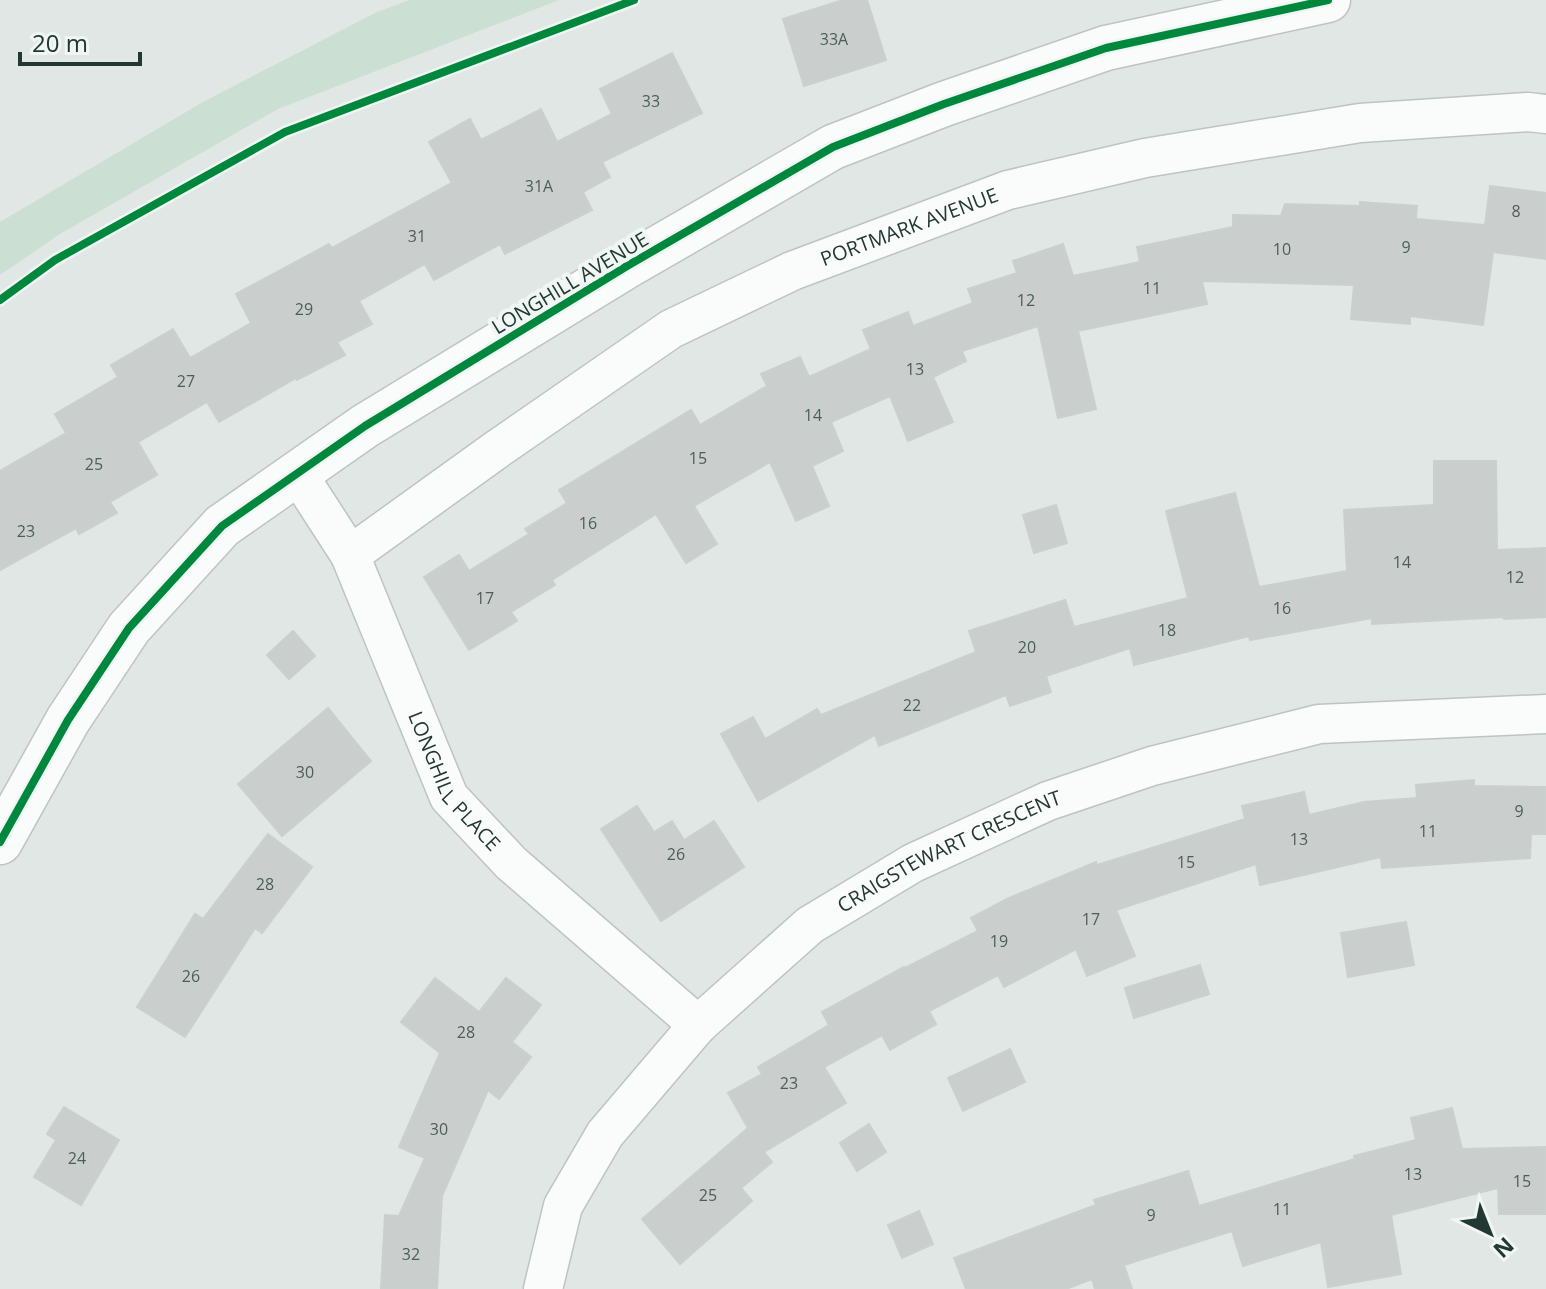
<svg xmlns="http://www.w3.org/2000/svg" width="1546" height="1289" viewBox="0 0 1546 1289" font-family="'Open Sans',sans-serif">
  <rect width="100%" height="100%" fill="#e1e7e4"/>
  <path fill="#cbdfd2" d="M 410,0 L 559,0 L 278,109 L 60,234 L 0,275 L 0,222 L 203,102 L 377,12 Z"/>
  <g fill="#cacfcd" stroke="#cad0cd" stroke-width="2">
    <path d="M 843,0 L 867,0 L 886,60 L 804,86 L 783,19 Z"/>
    <path d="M 672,53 L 702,113 L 602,162 L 610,177 L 583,192 L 592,210 L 505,254 L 500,244 L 434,280 L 425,264 L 359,301 L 372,324 L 337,342 L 345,355 L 297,380 L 296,378 L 219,422 L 207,402 L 138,442 L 157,475 L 110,502 L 117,513 L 79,534 L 76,528 L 0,570 L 0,471 L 66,433 L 55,414 L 118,377 L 111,365 L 173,329 L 190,358 L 251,323 L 236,294 L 329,244 L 332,248 L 452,183 L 429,142 L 470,119 L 481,140 L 541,109 L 557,142 L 612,114 L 600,89 Z"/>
    <path d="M 1490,186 L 1546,193 L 1546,259 L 1493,252 L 1483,325 L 1410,316 L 1410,324 L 1351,319 L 1354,285 L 1202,281 L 1207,304 L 1078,331 L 1096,409 L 1058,418 L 1038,326 L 962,351 L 966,361 L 933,377 L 953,422 L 908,441 L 890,396 L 831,422 L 843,451 L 812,466 L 829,506 L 796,521 L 770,462 L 694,506 L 717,544 L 686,563 L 656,514 L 552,580 L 555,585 L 511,612 L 517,621 L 469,650 L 424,577 L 459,555 L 469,571 L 529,534 L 525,529 L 567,503 L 559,490 L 691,410 L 700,425 L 767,386 L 761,374 L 800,357 L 809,377 L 871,349 L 863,330 L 908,312 L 913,326 L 973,303 L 968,289 L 1017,273 L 1013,261 L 1063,244 L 1073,276 L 1140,262 L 1137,247 L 1233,227 L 1233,215 L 1281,216 L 1285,204 L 1360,206 L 1360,202 L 1417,206 L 1416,219 L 1485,225 Z"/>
    <path d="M 1434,461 L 1496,461 L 1497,550 L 1546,548 L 1546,617 L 1504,619 L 1504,617 L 1372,624 L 1372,618 L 1250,640 L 1249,636 L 1134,665 L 1130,648 L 1046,676 L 1051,692 L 1010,706 L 1006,695 L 879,746 L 875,735 L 758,801 L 721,734 L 753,717 L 765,739 L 817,709 L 821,715 L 976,652 L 969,631 L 1065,600 L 1074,627 L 1188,598 L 1166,511 L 1235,493 L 1259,587 L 1347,571 L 1344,510 L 1434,505 Z"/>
    <path d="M 1056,505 L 1067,543 L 1034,553 L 1023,515 Z"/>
    <path d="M 293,631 L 315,656 L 289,679 L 267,655 Z"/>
    <path d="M 328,708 L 371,761 L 282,836 L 238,784 Z"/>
    <path d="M 1474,780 L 1474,786 L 1546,787 L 1546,834 L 1531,834 L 1530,858 L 1382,868 L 1381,857 L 1260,885 L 1256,864 L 1116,910 L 1135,956 L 1087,976 L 1076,949 L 1004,987 L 998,975 L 929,1011 L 936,1024 L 890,1050 L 882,1035 L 824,1067 L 846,1103 L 764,1152 L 772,1162 L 741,1188 L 752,1201 L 680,1264 L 642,1219 L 748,1128 L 728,1093 L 762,1074 L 758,1067 L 829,1025 L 822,1012 L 904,967 L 905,968 L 978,931 L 971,918 L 1009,898 L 1096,862 L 1097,865 L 1245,819 L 1242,806 L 1304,792 L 1309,815 L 1364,802 L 1417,798 L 1416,785 Z"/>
    <path d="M 637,806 L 654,832 L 672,821 L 684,840 L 714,821 L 744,867 L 661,921 L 601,829 Z"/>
    <path d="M 268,834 L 312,867 L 262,933 L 255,928 L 185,1037 L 137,1007 L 195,914 L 203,919 Z"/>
    <path d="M 1406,922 L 1414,965 L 1348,977 L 1341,933 Z"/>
    <path d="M 1200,965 L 1209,994 L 1134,1018 L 1125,988 Z"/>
    <path d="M 435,978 L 479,1012 L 506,978 L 541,1005 L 512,1042 L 531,1057 L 499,1099 L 488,1090 L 442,1196 L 437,1289 L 381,1289 L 385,1215 L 399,1216 L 425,1158 L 399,1147 L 440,1053 L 401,1022 Z"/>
    <path d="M 1010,1049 L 1025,1082 L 963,1111 L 948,1078 Z"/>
    <path d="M 64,1107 L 119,1140 L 81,1205 L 34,1177 L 56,1140 L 47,1134 Z"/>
    <path d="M 1452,1108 L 1462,1149 L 1546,1147 L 1546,1214 L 1499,1214 L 1498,1188 L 1391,1215 L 1401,1274 L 1328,1287 L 1321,1242 L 1243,1266 L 1232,1231 L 1124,1265 L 1132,1289 L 1095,1289 L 1092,1279 L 1066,1289 L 966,1289 L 954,1258 L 1096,1205 L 1094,1200 L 1188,1171 L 1199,1206 L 1355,1159 L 1354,1156 L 1416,1140 L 1411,1118 Z"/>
    <path d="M 869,1124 L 886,1152 L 857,1171 L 840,1143 Z"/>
    <path d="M 919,1211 L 933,1244 L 902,1258 L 888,1225 Z"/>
  </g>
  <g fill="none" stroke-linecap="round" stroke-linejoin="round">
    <g stroke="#bec4c1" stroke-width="41">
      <g id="minor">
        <path id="s1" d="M 297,473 L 350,555 L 449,797 L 511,863 L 698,1025"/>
        <path id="s2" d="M 350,555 L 496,450 L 671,329 L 792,271 L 1008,190 L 1145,158 L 1360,123 L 1528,112 L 1546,114"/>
        <path id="s3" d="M 543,1289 L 563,1206 L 605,1134 L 698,1025 L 810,925 L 913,863 L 1048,801 L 1152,766 L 1319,724 L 1546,714"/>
      </g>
    </g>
    <g stroke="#bec4c1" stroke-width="47">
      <path id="tertiary" d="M 0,842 L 68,720 L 129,628 L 222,526 L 365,426 L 627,266 L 833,147 L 944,104 L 1106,48 L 1328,0"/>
    </g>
    <use href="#minor" stroke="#fafbfb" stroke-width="38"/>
    <use href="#tertiary" stroke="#fafbfb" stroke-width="44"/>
    <g stroke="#eff6f3" stroke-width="13">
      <g id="cycleway">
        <path d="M 0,300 L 55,260 L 285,132 L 634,0"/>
        <path d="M 0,842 L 68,720 L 129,628 L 222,526 L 365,426 L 627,266 L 833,147 L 944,104 L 1106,48 L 1328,0"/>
      </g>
    </g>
    <use href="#cycleway" stroke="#00873e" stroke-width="8"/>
  </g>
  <g text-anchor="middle" stroke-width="8" stroke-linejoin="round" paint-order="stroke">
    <g font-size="16" fill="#4d5e5a">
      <text x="834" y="45">33A</text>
      <text x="651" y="107">33</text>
      <text x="539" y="192">31A</text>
      <text x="1516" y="217">8</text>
      <text x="417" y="242">31</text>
      <text x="1406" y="253">9</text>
      <text x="1282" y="255">10</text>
      <text x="1152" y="294">11</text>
      <text x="1026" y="306">12</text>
      <text x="304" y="315">29</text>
      <text x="915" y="375">13</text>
      <text x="186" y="387">27</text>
      <text x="813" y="421">14</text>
      <text x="698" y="464">15</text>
      <text x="94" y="470">25</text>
      <text x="588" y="529">16</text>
      <text x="26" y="537">23</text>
      <text x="1402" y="568">14</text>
      <text x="1515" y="583">12</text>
      <text x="485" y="604">17</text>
      <text x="1282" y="614">16</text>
      <text x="1167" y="636">18</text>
      <text x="1027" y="653">20</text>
      <text x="912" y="711">22</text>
      <text x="305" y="778">30</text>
      <text x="1519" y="817">9</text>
      <text x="1428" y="837">11</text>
      <text x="1299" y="845">13</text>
      <text x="676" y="860">26</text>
      <text x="1186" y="868">15</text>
      <text x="265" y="890">28</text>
      <text x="1091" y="925">17</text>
      <text x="999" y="947">19</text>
      <text x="191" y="982">26</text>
      <text x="466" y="1038">28</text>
      <text x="789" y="1089">23</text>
      <text x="439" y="1135">30</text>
      <text x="77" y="1164">24</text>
      <text x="1413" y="1180">13</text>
      <text x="1522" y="1187">15</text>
      <text x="708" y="1201">25</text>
      <text x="1282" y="1215">11</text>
      <text x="1151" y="1221">9</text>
      <text x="411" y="1260">32</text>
    </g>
    <g font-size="20" fill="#223833" stroke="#eff6f3">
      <text dy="7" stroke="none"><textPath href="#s2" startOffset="652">PORTMARK AVENUE</textPath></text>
      <text transform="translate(570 283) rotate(-31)" y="7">LONGHILL AVENUE</text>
      <text dy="7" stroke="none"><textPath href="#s1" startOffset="348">LONGHILL PLACE</textPath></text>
      <text dy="7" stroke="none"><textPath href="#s3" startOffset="620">CRAIGSTEWART CRESCENT</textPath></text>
    </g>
  </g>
  <g transform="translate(1490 1233) rotate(137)" stroke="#eff6f3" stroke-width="6" paint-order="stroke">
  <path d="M0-6L14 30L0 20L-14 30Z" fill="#223833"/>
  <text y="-12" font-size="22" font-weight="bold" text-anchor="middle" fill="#223833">N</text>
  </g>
  <path d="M20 52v12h120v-12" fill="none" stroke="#223833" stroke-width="4"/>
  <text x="32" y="52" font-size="24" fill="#223833" stroke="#eff6f3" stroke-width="6" paint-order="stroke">20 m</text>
</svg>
